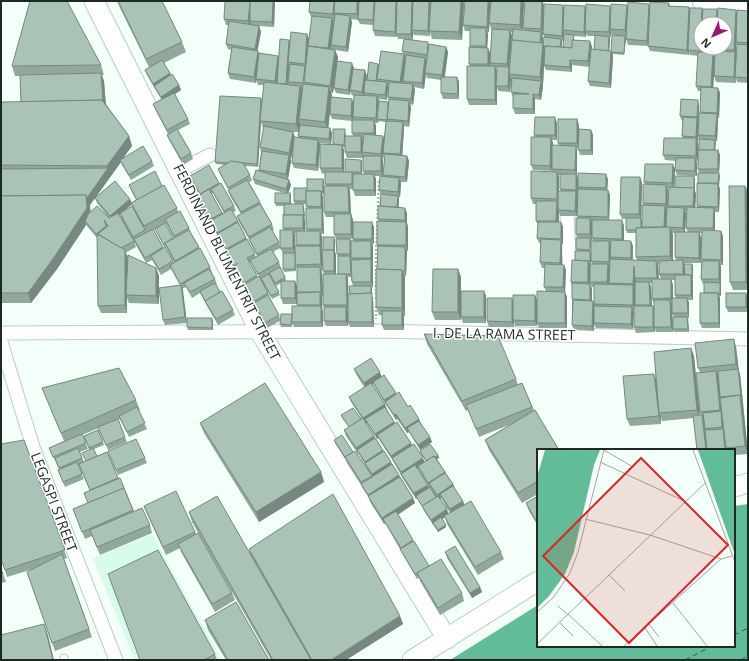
<svg xmlns="http://www.w3.org/2000/svg" width="749" height="661" viewBox="0 0 749 661" font-family="'Open Sans',sans-serif">
  <rect width="100%" height="100%" fill="#f4fff9"/>
  <path fill="#d8fceb" d="M 152,534 L 222,660 L 135,660 L 93,559 Z"/>
  <path fill="#63bc98" d="M 748,504 L 748,660 L 450,660 L 538,605 L 538,646 L 734,646 L 734,506 Z"/>
  <g fill="none" stroke-linecap="round" stroke-linejoin="round">
    <g stroke="#1c6047" stroke-width="1" stroke-dasharray="5 4" stroke-linecap="butt">
      <path d="M 734,635 L 748,628"/>
      <path d="M 685,660 L 712,646"/>
      <path d="M 741,660 L 748,656"/>
    </g>
    <g stroke="#b6d0c3" stroke-width="9">
      <path id="lane" d="M 64,658 L 64,660"/>
    </g>
    <g stroke="#b6d0c3" stroke-width="15">
      <g id="street">
        <path d="M 180,170 L 210,155"/>
        <path d="M 567,216 L 572,312 L 570,335"/>
        <path d="M 1,333 L 376,331 L 748,339"/>
        <path d="M 1,342 L 33,447 L 116,660"/>
      </g>
    </g>
    <g stroke="#b6d0c3" stroke-width="21">
      <g id="secondary">
        <path d="M 94,1 L 260,332 L 447,639"/>
        <path d="M 702,1 L 748,4"/>
        <path d="M 734,487 L 748,483"/>
        <path d="M 412,660 L 538,581"/>
      </g>
    </g>
    <g stroke="#abb6b0" stroke-width="2.5" stroke-dasharray="2 2" stroke-linecap="butt">
      <path d="M 376,299 L 376,256 L 379,179"/>
      <path d="M 376,306 L 376,319"/>
    </g>
    <use href="#lane" stroke="#fff" stroke-width="7"/>
    <use href="#street" stroke="#fff" stroke-width="13"/>
    <use href="#secondary" stroke="#fff" stroke-width="19"/>
  </g>
  <g fill="#91a89d" fill-rule="evenodd">
    <path d="M 117,1 L 162,1 L 182,42 L 186,52 L 164,63 L 171,75 L 179,85 L 181,90 L 175,94 L 188,119 L 190,124 L 178,130 L 191,153 L 193,159 L 183,165 L 169,140 L 167,135 L 168,134 L 155,109 L 153,104 L 161,99 L 147,75 L 145,70 L 149,67 L 119,6 Z"/>
    <path d="M 275,1 L 274,27 L 259,26 L 261,32 L 257,51 L 259,53 L 279,57 L 290,43 L 307,34 L 309,39 L 312,18 L 311,17 L 309,12 L 464,3 L 462,40 L 432,39 L 430,32 L 430,36 L 414,35 L 413,33 L 413,40 L 429,44 L 446,47 L 448,52 L 445,77 L 457,77 L 459,82 L 459,99 L 443,99 L 441,93 L 441,80 L 427,78 L 426,74 L 424,89 L 414,87 L 415,90 L 413,105 L 410,104 L 411,107 L 409,127 L 404,126 L 404,128 L 402,155 L 407,156 L 409,161 L 407,182 L 401,182 L 401,183 L 400,197 L 399,197 L 399,207 L 407,213 L 407,223 L 408,227 L 408,251 L 407,251 L 407,252 L 406,276 L 404,276 L 405,277 L 405,316 L 403,316 L 404,330 L 384,330 L 382,325 L 382,315 L 379,315 L 376,307 L 378,246 L 377,245 L 379,221 L 378,219 L 381,195 L 379,190 L 380,176 L 375,176 L 376,179 L 376,196 L 355,196 L 353,189 L 350,189 L 350,191 L 351,214 L 353,220 L 353,222 L 374,227 L 374,244 L 372,244 L 373,246 L 373,287 L 372,287 L 372,296 L 373,299 L 374,327 L 350,327 L 348,322 L 348,326 L 326,326 L 324,321 L 324,307 L 323,305 L 324,274 L 323,271 L 335,240 L 335,252 L 336,255 L 336,274 L 338,274 L 338,257 L 337,254 L 336,239 L 334,234 L 334,217 L 326,217 L 324,212 L 324,194 L 322,194 L 323,197 L 324,234 L 321,234 L 322,237 L 323,270 L 321,270 L 322,272 L 323,297 L 322,297 L 322,309 L 323,312 L 323,327 L 294,327 L 292,323 L 292,327 L 281,327 L 280,324 L 280,321 L 267,328 L 245,290 L 244,285 L 227,256 L 225,251 L 226,250 L 219,239 L 218,236 L 198,202 L 196,197 L 199,195 L 191,181 L 190,176 L 219,183 L 234,206 L 236,211 L 233,212 L 256,257 L 257,256 L 251,244 L 249,239 L 239,222 L 237,216 L 241,214 L 230,196 L 228,190 L 229,190 L 220,174 L 218,169 L 225,165 L 216,164 L 215,162 L 262,101 L 264,85 L 258,85 L 256,80 L 256,83 L 230,79 L 228,73 L 232,50 L 228,49 L 226,44 L 229,25 L 226,25 L 224,19 ZM 351,19 L 358,20 L 360,24 L 374,25 L 373,30 L 375,36 L 397,37 L 397,35 L 398,39 L 404,39 L 402,51 L 403,54 L 379,66 L 378,64 L 367,80 L 366,80 L 367,76 L 353,69 L 354,68 L 334,88 L 336,93 L 350,95 L 350,92 L 352,95 L 354,96 L 354,102 L 332,97 L 331,93 L 333,93 L 338,57 L 335,50 L 348,52 L 352,22 ZM 388,85 L 389,86 L 388,97 L 389,101 L 389,103 L 388,102 L 378,111 L 379,101 L 378,99 L 387,100 L 388,87 ZM 330,109 L 330,114 L 332,119 L 352,121 L 352,133 L 353,136 L 346,136 L 346,132 L 333,144 L 331,144 L 332,133 L 328,128 ZM 378,120 L 378,121 L 386,122 L 384,140 L 383,136 L 376,135 L 376,126 L 375,123 L 378,123 ZM 261,122 L 263,128 L 264,128 L 260,147 L 261,152 L 259,170 L 259,171 L 253,179 L 255,184 L 284,193 L 275,203 L 276,206 L 284,206 L 283,228 L 284,230 L 280,247 L 279,242 L 272,231 L 274,230 L 272,224 L 249,182 L 252,181 L 250,175 L 245,166 L 258,167 ZM 292,132 L 299,132 L 298,136 L 299,138 L 295,138 L 293,132 ZM 320,143 L 330,144 L 320,145 ZM 343,147 L 345,147 L 345,152 L 347,158 L 363,158 L 363,171 L 364,174 L 362,174 L 362,162 L 361,160 L 345,172 L 344,172 L 344,150 ZM 293,148 L 292,163 L 294,168 L 318,171 L 320,148 L 320,168 L 322,174 L 325,173 L 325,184 L 326,186 L 324,186 L 324,181 L 307,191 L 307,190 L 294,201 L 295,204 L 306,204 L 307,208 L 306,229 L 307,231 L 305,231 L 304,207 L 291,204 L 291,196 L 290,193 L 288,193 L 291,185 L 289,180 L 284,179 L 288,179 L 291,161 L 290,159 L 291,159 ZM 384,153 L 385,156 L 383,175 L 383,176 L 383,161 L 382,159 L 383,160 ZM 213,193 L 224,213 L 223,214 L 211,194 ZM 294,233 L 296,233 L 297,246 L 295,254 L 295,235 ZM 350,239 L 353,239 L 353,241 L 351,258 L 352,260 L 351,257 ZM 280,248 L 283,253 L 283,269 L 284,272 L 296,271 L 296,266 L 297,268 L 297,293 L 285,281 L 286,280 L 285,277 L 280,268 L 281,268 L 279,262 L 273,252 ZM 251,262 L 259,276 L 257,277 L 250,263 ZM 269,274 L 270,274 L 276,286 L 281,283 L 281,298 L 283,304 L 297,304 L 298,306 L 292,314 L 280,319 L 279,315 L 270,299 L 270,298 L 268,293 L 262,281 L 272,299 L 280,295 ZM 348,277 L 351,277 L 352,282 L 353,286 L 350,294 L 348,294 Z"/>
    <path d="M 525,1 L 542,1 L 544,5 L 543,35 L 542,35 L 543,37 L 542,43 L 543,44 L 544,37 L 543,34 L 564,7 L 585,6 L 586,9 L 610,6 L 611,8 L 627,5 L 628,8 L 650,6 L 669,3 L 670,6 L 689,7 L 690,10 L 702,8 L 703,11 L 717,9 L 718,12 L 736,10 L 737,12 L 748,11 L 748,83 L 737,82 L 736,78 L 736,83 L 716,82 L 714,76 L 713,88 L 718,88 L 720,93 L 719,118 L 718,118 L 718,120 L 717,141 L 715,141 L 715,150 L 718,150 L 720,155 L 719,174 L 719,186 L 720,189 L 719,212 L 715,212 L 715,231 L 721,231 L 723,236 L 723,265 L 720,265 L 721,267 L 721,296 L 719,296 L 720,298 L 720,328 L 702,328 L 700,323 L 704,293 L 704,284 L 703,284 L 701,279 L 702,233 L 700,233 L 701,238 L 701,263 L 684,263 L 684,264 L 693,266 L 693,279 L 692,279 L 693,300 L 688,300 L 689,303 L 689,318 L 688,318 L 689,332 L 674,332 L 673,329 L 674,317 L 672,313 L 673,332 L 656,332 L 655,328 L 655,332 L 636,333 L 634,327 L 634,310 L 633,310 L 633,329 L 596,328 L 594,324 L 594,331 L 574,330 L 572,325 L 572,286 L 571,282 L 577,251 L 576,249 L 577,238 L 576,234 L 578,218 L 577,216 L 560,216 L 559,212 L 559,222 L 561,222 L 563,227 L 563,244 L 562,244 L 562,265 L 564,265 L 566,270 L 565,293 L 567,297 L 567,328 L 539,328 L 537,323 L 546,291 L 544,287 L 545,268 L 542,268 L 540,262 L 541,243 L 539,243 L 537,238 L 538,225 L 536,221 L 536,204 L 533,204 L 531,198 L 553,171 L 552,171 L 533,170 L 531,165 L 535,137 L 534,135 L 557,123 L 557,140 L 552,140 L 553,145 L 559,145 L 558,143 L 579,125 L 579,129 L 591,130 L 593,135 L 593,155 L 580,155 L 578,148 L 577,148 L 577,175 L 578,179 L 608,179 L 607,190 L 610,195 L 609,220 L 622,220 L 624,226 L 624,241 L 633,246 L 633,260 L 637,260 L 636,257 L 636,233 L 627,233 L 626,230 L 626,219 L 622,219 L 620,214 L 640,177 L 642,183 L 641,219 L 642,221 L 642,228 L 643,205 L 643,203 L 645,184 L 644,182 L 673,164 L 675,170 L 674,188 L 695,179 L 695,191 L 696,194 L 695,208 L 697,208 L 697,206 L 699,173 L 698,169 L 698,161 L 696,161 L 697,163 L 697,176 L 677,175 L 675,170 L 676,161 L 665,160 L 663,155 L 683,138 L 682,136 L 683,121 L 682,121 L 680,116 L 699,106 L 699,123 L 701,114 L 700,112 L 701,91 L 698,91 L 696,86 L 698,56 L 690,55 L 689,52 L 689,55 L 650,51 L 648,46 L 628,45 L 626,39 L 626,36 L 612,35 L 611,33 L 611,37 L 610,37 L 610,39 L 609,51 L 611,51 L 625,36 L 626,39 L 624,55 L 613,54 L 613,57 L 611,88 L 590,86 L 588,81 L 590,67 L 572,65 L 572,72 L 546,70 L 544,66 L 543,85 L 542,85 L 543,86 L 541,100 L 535,99 L 535,114 L 515,114 L 513,108 L 513,97 L 511,92 L 511,79 L 510,92 L 498,91 L 497,87 L 497,105 L 469,105 L 467,99 L 470,66 L 469,64 L 470,47 L 470,31 L 465,31 L 463,25 L 524,2 L 523,30 L 524,30 L 523,28 ZM 489,23 L 492,31 L 490,58 L 490,53 L 488,48 L 487,48 L 488,34 L 487,32 L 489,32 ZM 511,32 L 513,33 L 510,68 L 509,67 L 512,36 ZM 586,33 L 587,36 L 595,36 L 594,50 L 592,50 L 592,47 L 590,41 L 574,40 L 574,36 L 586,37 ZM 562,41 L 563,41 L 563,47 L 562,47 ZM 736,44 L 737,46 L 736,56 ZM 495,68 L 497,68 L 497,79 L 497,72 ZM 698,136 L 699,139 L 699,150 L 698,142 ZM 558,175 L 560,175 L 560,189 L 561,191 L 559,191 L 559,177 ZM 667,188 L 669,188 L 668,206 L 669,207 L 668,207 L 668,190 ZM 685,211 L 687,211 L 686,228 L 688,232 L 685,232 L 686,213 ZM 591,222 L 592,222 L 592,238 L 593,241 L 591,261 L 592,264 L 591,264 L 590,252 L 590,240 L 592,240 L 592,223 ZM 672,233 L 675,233 L 675,257 L 676,260 L 673,260 L 673,235 ZM 658,264 L 659,264 L 659,274 L 661,279 L 659,279 ZM 608,267 L 610,267 L 609,283 L 610,285 L 609,285 ZM 671,280 L 675,280 L 675,295 L 676,298 L 673,298 L 673,285 ZM 590,282 L 592,287 L 594,287 L 594,304 L 595,306 L 593,301 L 592,301 L 592,289 ZM 650,283 L 652,283 L 652,299 L 654,303 L 654,310 L 653,306 L 652,306 L 651,287 Z"/>
    <path d="M 101,65 L 104,75 L 102,75 L 104,81 L 106,104 L 129,136 L 132,146 L 124,157 L 152,161 L 154,166 L 131,180 L 122,165 L 121,162 L 96,197 L 130,199 L 132,204 L 126,209 L 145,230 L 146,232 L 134,211 L 131,203 L 136,200 L 131,190 L 129,185 L 162,186 L 177,208 L 178,212 L 189,228 L 191,233 L 210,267 L 212,272 L 212,273 L 217,284 L 215,285 L 220,292 L 233,310 L 235,315 L 218,325 L 207,306 L 200,293 L 192,298 L 186,287 L 182,289 L 187,323 L 165,325 L 163,320 L 180,285 L 171,269 L 161,275 L 152,260 L 146,263 L 121,218 L 120,214 L 119,215 L 134,241 L 136,247 L 125,253 L 127,258 L 156,268 L 159,276 L 159,304 L 129,303 L 127,298 L 127,313 L 101,313 L 98,306 L 97,238 L 87,226 L 86,225 L 57,269 L 31,303 L 1,303 L 1,109 L 21,102 L 20,76 L 15,76 L 12,66 ZM 95,198 L 97,203 L 109,218 L 90,212 L 90,205 ZM 165,223 L 166,223 L 174,238 L 173,238 ZM 155,229 L 165,248 L 163,249 L 153,230 ZM 166,247 L 174,262 L 174,263 L 165,248 Z"/>
    <path d="M 745,186 L 747,191 L 748,188 L 748,303 L 748,290 L 733,290 L 730,282 Z"/>
    <path d="M 461,277 L 461,320 L 435,320 L 432,312 Z"/>
    <path d="M 484,291 L 486,296 L 486,323 L 463,323 L 461,317 Z"/>
    <path d="M 746,293 L 748,299 L 748,312 L 728,312 L 726,307 Z"/>
    <path d="M 535,295 L 537,300 L 537,326 L 515,326 L 514,322 L 514,327 L 489,327 L 487,321 L 512,298 L 513,302 Z"/>
    <path d="M 213,321 L 213,330 L 188,330 L 187,327 Z"/>
    <path d="M 424,334 L 516,379 L 518,385 L 522,383 L 534,410 L 538,450 L 538,494 L 522,503 L 489,450 L 485,440 L 511,424 L 479,437 L 468,410 L 466,411 L 427,344 Z"/>
    <path d="M 736,347 L 739,372 L 740,374 L 748,454 L 734,455 L 734,450 L 726,450 L 726,449 L 697,450 L 694,418 L 662,421 L 661,417 L 661,424 L 630,426 L 627,419 L 656,379 L 691,348 L 694,356 L 700,415 L 701,415 L 700,412 L 700,372 L 698,368 Z"/>
    <path d="M 354,369 L 382,376 L 396,394 L 419,419 L 420,422 L 432,442 L 420,450 L 409,432 L 407,433 L 397,419 L 396,420 L 375,387 L 373,384 L 372,384 L 385,404 L 387,410 L 395,423 L 411,443 L 412,445 L 425,462 L 426,461 L 420,451 L 438,455 L 439,458 L 437,459 L 453,484 L 455,489 L 463,501 L 464,505 L 501,552 L 504,559 L 478,575 L 447,524 L 445,517 L 442,519 L 446,527 L 438,532 L 424,511 L 422,506 L 417,498 L 416,499 L 403,479 L 393,461 L 378,438 L 377,439 L 367,423 L 366,423 L 399,475 L 413,498 L 415,503 L 398,514 L 428,566 L 462,593 L 464,601 L 440,615 L 420,581 L 419,578 L 417,579 L 385,523 L 384,524 L 370,502 L 369,498 L 363,489 L 361,485 L 347,463 L 345,459 L 335,443 L 334,440 L 353,452 L 372,476 L 358,453 L 358,454 L 346,436 L 344,430 L 349,427 L 342,418 L 341,415 L 361,419 L 362,419 L 351,402 L 349,397 L 364,387 L 356,374 ZM 418,468 L 420,472 L 430,487 L 429,488 L 428,485 L 417,469 ZM 441,498 L 450,513 L 448,514 L 440,499 Z"/>
    <path d="M 42,388 L 136,400 L 140,410 L 138,411 L 147,429 L 129,437 L 120,419 L 118,420 L 127,442 L 108,450 L 99,428 L 82,435 L 88,449 L 80,452 L 84,462 L 86,461 L 89,449 L 84,436 L 98,430 L 104,445 L 94,449 L 97,456 L 107,452 L 118,479 L 120,478 L 134,511 L 150,525 L 152,533 L 100,555 L 92,536 L 85,539 L 73,509 L 88,503 L 84,493 L 90,491 L 79,465 L 78,466 L 84,479 L 65,487 L 58,470 L 59,469 L 49,448 L 64,441 Z"/>
    <path d="M 200,423 L 321,472 L 324,482 L 259,522 L 204,433 Z"/>
    <path d="M 24,440 L 67,558 L 64,559 L 92,637 L 55,651 L 27,572 L 33,569 L 7,577 L 5,570 Z"/>
    <path d="M 110,456 L 145,458 L 147,463 L 118,475 Z"/>
    <path d="M 538,496 L 538,526 L 529,511 L 526,503 Z"/>
    <path d="M 144,506 L 195,532 L 232,593 L 235,600 L 215,612 L 181,552 L 180,548 L 166,555 L 147,514 Z"/>
    <path d="M 189,512 L 251,555 L 249,549 L 400,616 L 403,624 L 346,660 L 271,660 L 192,522 Z"/>
    <path d="M 445,552 L 480,587 L 482,592 L 472,598 L 447,558 Z"/>
    <path d="M 1,568 L 6,582 L 1,583 Z"/>
    <path d="M 205,620 L 269,660 L 226,660 L 208,630 Z"/>
    <path d="M 215,654 L 217,660 L 140,660 Z"/>
  </g>
  <g fill="#76887f">
    <path d="M 273,1 L 275,1 L 274,27 L 272,22 Z"/>
    <path d="M 334,1 L 336,1 L 334,13 L 335,15 L 335,19 L 333,14 Z"/>
    <path d="M 357,1 L 360,1 L 359,20 L 357,14 Z"/>
    <path d="M 374,1 L 376,1 L 375,25 L 373,20 Z"/>
    <path d="M 396,1 L 398,1 L 396,34 L 397,37 L 395,32 Z"/>
    <path d="M 412,1 L 415,1 L 412,30 L 413,33 L 413,40 L 411,34 Z"/>
    <path d="M 429,1 L 431,1 L 429,31 L 430,36 L 428,31 Z"/>
    <path d="M 461,1 L 463,1 L 464,3 L 462,40 L 459,32 Z"/>
    <path d="M 488,1 L 491,1 L 489,32 L 487,27 Z"/>
    <path d="M 521,1 L 524,1 L 524,2 L 522,33 L 520,25 Z"/>
    <path d="M 542,1 L 544,5 L 543,35 L 541,29 Z"/>
    <path d="M 250,2 L 250,21 L 251,24 L 250,26 L 248,21 Z"/>
    <path d="M 649,4 L 651,9 L 649,46 L 647,41 Z"/>
    <path d="M 563,5 L 565,10 L 563,30 L 564,33 L 564,41 L 562,36 Z"/>
    <path d="M 627,5 L 629,10 L 627,36 L 625,30 Z"/>
    <path d="M 585,6 L 587,11 L 585,31 L 586,33 L 586,37 L 584,32 Z"/>
    <path d="M 610,6 L 612,11 L 610,29 L 611,33 L 611,37 L 609,32 Z"/>
    <path d="M 689,7 L 691,13 L 688,50 L 689,52 L 689,55 L 687,50 Z"/>
    <path d="M 702,8 L 704,14 L 703,24 L 701,24 Z"/>
    <path d="M 717,9 L 719,15 L 718,24 L 716,24 Z"/>
    <path d="M 736,10 L 738,15 L 736,42 L 736,54 L 737,57 L 735,77 L 736,83 L 734,77 L 735,53 L 734,50 Z"/>
    <path d="M 350,16 L 352,22 L 348,52 L 346,47 Z"/>
    <path d="M 332,18 L 334,23 L 330,54 L 328,48 Z"/>
    <path d="M 701,24 L 701,49 L 702,52 L 702,56 L 700,51 Z"/>
    <path d="M 259,26 L 261,32 L 257,54 L 255,49 Z"/>
    <path d="M 486,28 L 488,34 L 487,52 L 486,46 Z"/>
    <path d="M 510,30 L 512,36 L 509,70 L 507,64 Z"/>
    <path d="M 541,32 L 543,37 L 542,49 L 540,44 Z"/>
    <path d="M 307,34 L 309,39 L 307,69 L 305,64 Z"/>
    <path d="M 625,36 L 626,39 L 624,55 L 624,53 Z"/>
    <path d="M 609,37 L 610,39 L 609,54 L 608,51 Z"/>
    <path d="M 561,39 L 562,42 L 561,51 L 560,48 Z"/>
    <path d="M 289,40 L 291,45 L 288,62 L 289,65 L 287,90 L 286,85 Z"/>
    <path d="M 590,41 L 592,47 L 590,67 L 588,61 Z"/>
    <path d="M 543,43 L 546,51 L 544,65 L 544,66 L 543,85 L 540,77 Z"/>
    <path d="M 446,47 L 448,52 L 444,80 L 442,75 Z"/>
    <path d="M 488,48 L 490,53 L 490,69 L 488,64 Z"/>
    <path d="M 335,50 L 338,57 L 333,93 L 330,86 Z"/>
    <path d="M 258,51 L 260,56 L 256,83 L 254,77 Z"/>
    <path d="M 611,51 L 613,57 L 611,88 L 609,83 Z"/>
    <path d="M 713,53 L 715,58 L 713,92 L 711,87 Z"/>
    <path d="M 404,54 L 406,59 L 402,87 L 400,82 Z"/>
    <path d="M 278,56 L 280,61 L 277,87 L 275,81 Z"/>
    <path d="M 425,58 L 427,63 L 424,89 L 422,83 Z"/>
    <path d="M 570,60 L 572,65 L 572,72 L 570,67 Z"/>
    <path d="M 352,63 L 354,68 L 351,90 L 350,90 L 350,95 L 348,90 Z"/>
    <path d="M 378,64 L 379,66 L 377,85 L 376,82 Z"/>
    <path d="M 495,66 L 497,72 L 497,105 L 495,100 Z"/>
    <path d="M 365,70 L 367,76 L 365,93 L 364,93 L 364,97 L 362,92 Z"/>
    <path d="M 101,73 L 104,81 L 106,110 L 103,102 Z"/>
    <path d="M 170,73 L 172,78 L 154,86 L 155,89 L 153,84 Z"/>
    <path d="M 509,74 L 511,79 L 510,92 L 508,86 Z"/>
    <path d="M 457,77 L 459,82 L 459,99 L 458,94 Z"/>
    <path d="M 541,81 L 543,86 L 541,100 L 539,95 Z"/>
    <path d="M 387,82 L 388,87 L 387,100 L 385,95 Z"/>
    <path d="M 413,84 L 415,90 L 413,105 L 411,99 Z"/>
    <path d="M 179,85 L 181,90 L 163,102 L 161,97 Z"/>
    <path d="M 300,86 L 303,93 L 299,119 L 300,123 L 299,132 L 296,124 Z"/>
    <path d="M 329,87 L 332,95 L 328,130 L 325,122 Z"/>
    <path d="M 718,88 L 720,93 L 719,118 L 717,113 Z"/>
    <path d="M 533,94 L 535,99 L 535,114 L 533,109 Z"/>
    <path d="M 377,96 L 379,101 L 378,123 L 376,118 Z"/>
    <path d="M 261,98 L 262,101 L 260,121 L 261,122 L 258,167 L 257,164 Z"/>
    <path d="M 352,99 L 354,104 L 353,121 L 351,116 Z"/>
    <path d="M 698,100 L 699,106 L 698,122 L 697,117 Z"/>
    <path d="M 409,101 L 411,107 L 409,127 L 408,121 Z"/>
    <path d="M 717,114 L 718,120 L 717,141 L 715,136 Z"/>
    <path d="M 555,117 L 557,123 L 557,140 L 555,135 Z"/>
    <path d="M 697,118 L 699,123 L 698,142 L 696,137 Z"/>
    <path d="M 577,119 L 579,125 L 579,148 L 577,143 Z"/>
    <path d="M 374,120 L 376,126 L 376,138 L 374,133 Z"/>
    <path d="M 403,122 L 404,128 L 402,160 L 400,154 Z"/>
    <path d="M 330,128 L 332,133 L 331,145 L 329,139 Z"/>
    <path d="M 591,130 L 593,135 L 593,155 L 591,150 Z"/>
    <path d="M 293,132 L 295,137 L 291,159 L 289,153 Z"/>
    <path d="M 129,136 L 132,146 L 121,161 L 120,160 L 121,162 L 90,205 L 87,198 L 108,168 L 107,166 Z"/>
    <path d="M 361,136 L 363,141 L 362,152 L 363,158 L 361,152 Z"/>
    <path d="M 383,136 L 385,141 L 383,160 L 381,154 Z"/>
    <path d="M 551,137 L 553,143 L 552,171 L 550,166 Z"/>
    <path d="M 696,138 L 698,144 L 698,161 L 696,156 Z"/>
    <path d="M 318,140 L 320,145 L 318,171 L 316,165 Z"/>
    <path d="M 715,140 L 716,142 L 715,154 L 714,151 Z"/>
    <path d="M 342,145 L 344,150 L 344,173 L 342,168 Z"/>
    <path d="M 576,146 L 577,151 L 577,175 L 575,170 Z"/>
    <path d="M 718,150 L 720,155 L 719,174 L 718,169 Z"/>
    <path d="M 289,155 L 291,161 L 288,179 L 286,174 Z"/>
    <path d="M 381,156 L 383,161 L 383,176 L 381,171 Z"/>
    <path d="M 407,156 L 409,161 L 407,182 L 405,177 Z"/>
    <path d="M 695,158 L 697,163 L 697,176 L 695,171 Z"/>
    <path d="M 361,160 L 362,162 L 362,175 L 361,172 Z"/>
    <path d="M 673,164 L 675,170 L 674,188 L 672,183 Z"/>
    <path d="M 557,172 L 559,177 L 559,204 L 557,199 Z"/>
    <path d="M 719,173 L 720,176 L 719,186 L 718,183 Z"/>
    <path d="M 374,174 L 376,179 L 376,196 L 374,190 Z"/>
    <path d="M 576,174 L 578,180 L 578,195 L 576,190 Z"/>
    <path d="M 606,174 L 608,179 L 607,193 L 606,188 Z"/>
    <path d="M 694,176 L 695,179 L 695,191 L 694,188 Z"/>
    <path d="M 640,177 L 642,183 L 641,219 L 642,221 L 642,233 L 641,230 L 641,219 L 639,214 Z"/>
    <path d="M 399,178 L 401,183 L 400,197 L 398,192 Z"/>
    <path d="M 323,179 L 324,181 L 324,194 L 323,191 Z"/>
    <path d="M 289,180 L 291,185 L 288,194 L 286,189 Z"/>
    <path d="M 718,184 L 720,189 L 719,212 L 718,207 Z"/>
    <path d="M 666,185 L 668,190 L 667,209 L 666,204 Z"/>
    <path d="M 348,186 L 350,191 L 351,217 L 349,212 Z"/>
    <path d="M 745,186 L 748,193 L 748,288 L 746,282 Z"/>
    <path d="M 694,188 L 696,194 L 695,211 L 693,206 Z"/>
    <path d="M 608,190 L 610,195 L 609,222 L 608,217 Z"/>
    <path d="M 321,191 L 323,197 L 323,212 L 321,207 Z"/>
    <path d="M 576,191 L 578,197 L 577,216 L 575,211 Z"/>
    <path d="M 290,193 L 291,196 L 291,206 L 290,203 Z"/>
    <path d="M 86,195 L 90,205 L 91,218 L 85,221 L 86,225 L 57,269 L 31,303 L 28,293 Z"/>
    <path d="M 398,196 L 399,199 L 398,211 L 397,208 Z"/>
    <path d="M 130,199 L 132,204 L 112,221 L 110,216 Z"/>
    <path d="M 557,201 L 559,207 L 558,210 L 559,212 L 558,227 L 556,221 Z"/>
    <path d="M 303,204 L 304,207 L 305,218 L 304,216 Z"/>
    <path d="M 665,206 L 667,211 L 666,232 L 664,227 Z"/>
    <path d="M 322,208 L 323,214 L 324,234 L 322,229 Z"/>
    <path d="M 405,208 L 407,213 L 407,223 L 408,227 L 408,251 L 406,245 L 406,224 L 405,220 Z"/>
    <path d="M 684,208 L 686,213 L 685,233 L 683,228 Z"/>
    <path d="M 714,208 L 715,214 L 715,234 L 713,228 Z"/>
    <path d="M 351,214 L 353,220 L 353,239 L 351,234 Z"/>
    <path d="M 303,215 L 305,220 L 305,233 L 303,228 Z"/>
    <path d="M 590,218 L 592,223 L 592,240 L 590,234 Z"/>
    <path d="M 622,220 L 624,226 L 624,244 L 622,239 Z"/>
    <path d="M 372,222 L 374,227 L 374,244 L 372,239 Z"/>
    <path d="M 561,222 L 563,227 L 563,244 L 561,239 Z"/>
    <path d="M 670,227 L 673,235 L 673,264 L 670,256 Z"/>
    <path d="M 293,230 L 295,235 L 295,254 L 293,248 Z"/>
    <path d="M 320,231 L 322,237 L 322,250 L 320,245 Z"/>
    <path d="M 721,231 L 723,236 L 723,265 L 721,260 Z"/>
    <path d="M 699,232 L 701,238 L 701,263 L 699,258 Z"/>
    <path d="M 334,237 L 335,240 L 335,252 L 336,255 L 336,277 L 334,271 Z"/>
    <path d="M 590,238 L 591,240 L 590,252 Z"/>
    <path d="M 350,239 L 351,241 L 351,257 L 350,254 Z"/>
    <path d="M 561,240 L 562,245 L 562,268 L 560,263 Z"/>
    <path d="M 371,241 L 373,246 L 373,263 L 371,258 Z"/>
    <path d="M 609,241 L 611,247 L 611,267 L 609,262 Z"/>
    <path d="M 631,241 L 633,246 L 632,263 L 631,258 Z"/>
    <path d="M 320,246 L 322,251 L 323,270 L 321,264 Z"/>
    <path d="M 405,247 L 407,252 L 406,276 L 405,271 Z"/>
    <path d="M 125,250 L 128,258 L 126,295 L 127,298 L 127,313 L 125,305 Z"/>
    <path d="M 590,251 L 591,254 L 591,264 L 590,261 Z"/>
    <path d="M 350,256 L 351,259 L 352,277 L 351,274 Z"/>
    <path d="M 371,259 L 373,265 L 373,287 L 371,282 Z"/>
    <path d="M 683,260 L 685,266 L 685,279 L 683,274 Z"/>
    <path d="M 588,261 L 590,266 L 590,288 L 588,282 Z"/>
    <path d="M 656,261 L 658,266 L 659,283 L 657,278 Z"/>
    <path d="M 719,261 L 721,267 L 721,296 L 720,294 L 720,283 L 719,279 Z"/>
    <path d="M 608,264 L 610,270 L 609,288 L 607,282 Z"/>
    <path d="M 692,264 L 693,266 L 693,279 L 692,277 Z"/>
    <path d="M 564,265 L 566,270 L 565,293 L 563,287 Z"/>
    <path d="M 634,266 L 635,278 L 636,281 L 635,289 L 633,284 Z"/>
    <path d="M 320,267 L 322,272 L 323,297 L 321,292 Z"/>
    <path d="M 156,268 L 159,276 L 159,304 L 156,296 Z"/>
    <path d="M 458,269 L 461,277 L 461,320 L 458,312 Z"/>
    <path d="M 402,270 L 405,277 L 405,316 L 402,308 Z"/>
    <path d="M 346,274 L 348,279 L 349,311 L 347,305 Z"/>
    <path d="M 691,275 L 693,281 L 693,300 L 691,295 Z"/>
    <path d="M 671,279 L 673,285 L 673,304 L 671,298 Z"/>
    <path d="M 295,281 L 297,286 L 297,304 L 295,298 Z"/>
    <path d="M 649,282 L 651,287 L 652,310 L 650,305 Z"/>
    <path d="M 590,284 L 592,289 L 592,305 L 590,300 Z"/>
    <path d="M 181,285 L 183,290 L 187,323 L 185,317 Z"/>
    <path d="M 633,285 L 635,291 L 635,310 L 633,305 Z"/>
    <path d="M 371,286 L 372,288 L 372,296 L 373,299 L 374,327 L 372,322 Z"/>
    <path d="M 484,291 L 486,296 L 486,323 L 484,317 Z"/>
    <path d="M 320,292 L 322,298 L 323,327 L 321,322 L 321,308 L 320,305 Z"/>
    <path d="M 565,292 L 567,297 L 567,328 L 565,323 Z"/>
    <path d="M 718,293 L 720,298 L 720,328 L 719,323 Z"/>
    <path d="M 746,293 L 748,299 L 748,312 L 746,307 Z"/>
    <path d="M 535,295 L 537,300 L 537,326 L 535,321 Z"/>
    <path d="M 512,298 L 513,303 L 514,327 L 512,322 Z"/>
    <path d="M 687,298 L 689,303 L 689,318 L 688,313 Z"/>
    <path d="M 670,300 L 672,305 L 673,332 L 671,327 Z"/>
    <path d="M 593,301 L 595,306 L 594,331 L 592,326 Z"/>
    <path d="M 653,306 L 655,311 L 655,332 L 653,327 Z"/>
    <path d="M 346,307 L 348,312 L 348,326 L 346,321 Z"/>
    <path d="M 632,307 L 634,312 L 633,329 L 631,324 Z"/>
    <path d="M 402,311 L 404,317 L 404,330 L 402,325 Z"/>
    <path d="M 687,317 L 688,320 L 689,332 L 688,329 Z"/>
    <path d="M 212,318 L 213,321 L 213,330 L 212,328 Z"/>
    <path d="M 734,339 L 736,347 L 739,372 L 736,364 Z"/>
    <path d="M 691,348 L 694,356 L 700,418 L 697,410 Z"/>
    <path d="M 738,369 L 740,374 L 743,402 L 741,397 Z"/>
    <path d="M 716,371 L 718,376 L 722,415 L 720,410 Z"/>
    <path d="M 380,372 L 382,378 L 366,389 L 364,383 Z"/>
    <path d="M 654,374 L 657,381 L 659,413 L 661,417 L 661,424 L 659,416 Z"/>
    <path d="M 396,393 L 398,398 L 385,402 L 384,400 Z"/>
    <path d="M 740,395 L 743,403 L 748,454 L 745,446 Z"/>
    <path d="M 385,404 L 387,410 L 365,419 L 367,423 L 365,424 L 363,418 Z"/>
    <path d="M 721,411 L 722,417 L 724,433 L 722,427 Z"/>
    <path d="M 396,414 L 397,419 L 396,420 L 394,415 Z"/>
    <path d="M 702,415 L 704,420 L 707,450 L 706,450 Z"/>
    <path d="M 419,419 L 421,424 L 407,428 L 409,432 L 407,433 L 405,428 Z"/>
    <path d="M 394,422 L 396,427 L 377,435 L 378,438 L 377,439 L 375,434 Z"/>
    <path d="M 723,429 L 725,434 L 726,450 L 725,450 Z"/>
    <path d="M 374,436 L 376,442 L 357,450 L 358,453 L 358,454 L 356,448 Z"/>
    <path d="M 430,437 L 432,442 L 420,450 L 418,445 Z"/>
    <path d="M 411,443 L 413,448 L 392,458 L 393,461 L 391,456 Z"/>
    <path d="M 383,450 L 385,455 L 365,463 L 365,462 Z"/>
    <path d="M 438,455 L 439,458 L 428,465 L 427,462 Z"/>
    <path d="M 423,458 L 425,464 L 404,477 L 401,472 Z"/>
    <path d="M 391,462 L 393,467 L 374,479 L 372,474 Z"/>
    <path d="M 321,472 L 324,482 L 259,522 L 256,512 Z"/>
    <path d="M 445,472 L 447,477 L 429,483 L 431,487 L 430,488 L 428,483 Z"/>
    <path d="M 399,475 L 401,480 L 369,498 L 368,495 Z"/>
    <path d="M 453,484 L 455,490 L 440,494 L 441,498 L 439,500 L 437,495 Z"/>
    <path d="M 428,485 L 430,490 L 416,496 L 417,498 L 416,499 L 414,493 Z"/>
    <path d="M 413,498 L 415,503 L 386,523 L 383,519 L 385,523 L 384,524 L 382,518 Z"/>
    <path d="M 463,501 L 465,506 L 452,515 L 450,509 Z"/>
    <path d="M 447,509 L 449,515 L 434,524 L 433,523 L 433,525 L 431,520 Z"/>
    <path d="M 446,525 L 446,527 L 438,532 L 438,530 Z"/>
    <path d="M 480,587 L 482,592 L 472,598 L 470,593 Z"/>
    <path d="M 400,616 L 403,624 L 346,660 L 331,660 Z"/>
    <path d="M 44,624 L 48,635 L 54,660 L 53,660 Z"/>
  </g>
  <g fill="#a9c3b6" stroke="#76887f">
    <path d="M 30,1 L 67,1 L 101,65 L 12,66 Z"/>
    <path d="M 118,1 L 162,1 L 182,42 L 146,59 Z"/>
    <path d="M 225,1 L 273,1 L 272,22 L 250,21 L 250,2 L 248,21 L 224,19 Z"/>
    <path d="M 310,1 L 334,1 L 333,14 L 309,12 Z"/>
    <path d="M 335,1 L 357,1 L 357,14 L 334,13 Z"/>
    <path d="M 359,1 L 374,1 L 373,20 L 358,19 Z"/>
    <path d="M 375,1 L 396,1 L 395,32 L 373,30 Z"/>
    <path d="M 397,1 L 412,1 L 411,34 L 396,34 Z"/>
    <path d="M 413,1 L 429,1 L 428,31 L 412,30 Z"/>
    <path d="M 431,1 L 461,1 L 459,32 L 429,31 Z"/>
    <path d="M 465,1 L 488,1 L 487,27 L 463,25 Z"/>
    <path d="M 491,1 L 521,1 L 520,25 L 489,23 Z"/>
    <path d="M 525,1 L 542,1 L 541,29 L 523,28 Z"/>
    <path d="M 628,2 L 649,4 L 647,41 L 626,39 Z"/>
    <path d="M 650,2 L 669,3 L 668,6 L 689,7 L 687,50 L 648,46 Z"/>
    <path d="M 544,4 L 563,5 L 562,36 L 543,34 Z"/>
    <path d="M 586,4 L 610,6 L 609,32 L 585,31 Z"/>
    <path d="M 611,4 L 627,5 L 625,30 L 610,29 Z"/>
    <path d="M 564,5 L 585,6 L 584,32 L 563,30 Z"/>
    <path d="M 690,8 L 702,8 L 700,51 L 688,50 Z"/>
    <path d="M 718,8 L 736,10 L 734,50 L 716,49 L 716,48 L 725,48 L 725,24 L 717,24 Z"/>
    <path d="M 703,9 L 717,9 L 716,24 L 702,24 Z"/>
    <path d="M 737,10 L 748,11 L 748,43 L 736,42 Z"/>
    <path d="M 335,14 L 350,16 L 346,47 L 331,45 Z"/>
    <path d="M 312,16 L 332,18 L 328,48 L 308,46 Z"/>
    <path d="M 229,21 L 259,26 L 255,49 L 226,44 Z"/>
    <rect x="470" y="28" width="16" height="18"/>
    <path d="M 492,29 L 510,30 L 507,64 L 490,63 Z"/>
    <path d="M 513,29 L 541,32 L 540,43 L 512,40 Z"/>
    <path d="M 291,32 L 307,34 L 305,64 L 288,62 Z"/>
    <path d="M 564,34 L 574,35 L 572,48 L 563,47 Z"/>
    <path d="M 595,35 L 609,37 L 608,51 L 594,50 Z"/>
    <path d="M 612,35 L 625,36 L 624,53 L 611,52 Z"/>
    <path d="M 544,37 L 561,39 L 560,47 L 545,46 L 545,47 L 544,47 L 543,44 Z"/>
    <path d="M 280,39 L 289,40 L 286,84 L 277,83 Z"/>
    <path d="M 404,39 L 428,42 L 427,55 L 402,51 Z"/>
    <path d="M 512,40 L 543,43 L 540,77 L 509,74 Z"/>
    <path d="M 572,40 L 590,41 L 588,61 L 570,60 L 570,67 L 544,65 L 545,46 L 572,48 Z"/>
    <path d="M 429,44 L 446,47 L 442,75 L 425,73 Z"/>
    <path d="M 737,44 L 748,45 L 748,78 L 735,77 Z"/>
    <path d="M 701,45 L 701,48 L 715,48 L 715,50 L 701,49 Z"/>
    <path d="M 308,46 L 335,50 L 330,86 L 304,82 Z"/>
    <path d="M 232,47 L 258,51 L 254,77 L 228,73 Z"/>
    <path d="M 469,47 L 488,48 L 488,64 L 469,64 Z"/>
    <path d="M 591,49 L 611,51 L 609,83 L 588,81 Z"/>
    <path d="M 381,51 L 404,54 L 400,82 L 377,79 Z"/>
    <path d="M 715,51 L 735,52 L 734,77 L 714,76 Z"/>
    <path d="M 698,52 L 713,53 L 711,87 L 696,86 Z"/>
    <path d="M 259,53 L 278,56 L 275,81 L 256,79 Z"/>
    <path d="M 406,55 L 425,58 L 422,83 L 403,81 Z"/>
    <path d="M 162,60 L 170,73 L 153,84 L 145,70 Z"/>
    <path d="M 337,61 L 352,63 L 348,90 L 334,88 Z"/>
    <path d="M 369,62 L 378,64 L 376,81 L 367,80 Z"/>
    <path d="M 290,64 L 305,66 L 303,83 L 288,82 Z"/>
    <path d="M 467,66 L 495,66 L 495,100 L 467,99 Z"/>
    <path d="M 497,66 L 509,67 L 508,86 L 496,86 Z"/>
    <path d="M 353,69 L 365,70 L 362,92 L 350,90 Z"/>
    <path d="M 101,73 L 103,101 L 102,100 L 21,102 L 20,75 Z"/>
    <path d="M 172,74 L 179,85 L 161,97 L 154,86 Z"/>
    <path d="M 441,77 L 457,77 L 458,94 L 441,93 Z"/>
    <path d="M 512,78 L 541,81 L 539,95 L 533,94 L 533,109 L 513,108 L 513,94 L 529,94 L 511,92 Z"/>
    <path d="M 365,80 L 387,82 L 385,95 L 364,93 Z"/>
    <path d="M 264,82 L 300,86 L 296,124 L 260,121 Z"/>
    <path d="M 389,82 L 413,84 L 411,99 L 388,97 Z"/>
    <path d="M 303,84 L 329,87 L 325,122 L 299,119 Z"/>
    <path d="M 701,87 L 718,88 L 717,113 L 700,112 Z"/>
    <path d="M 174,93 L 188,119 L 167,130 L 153,104 Z"/>
    <path d="M 354,95 L 377,96 L 376,118 L 353,117 Z"/>
    <path d="M 220,96 L 261,98 L 257,164 L 244,163 L 243,163 L 231,161 L 229,163 L 215,162 Z"/>
    <path d="M 331,97 L 352,99 L 351,116 L 330,114 Z"/>
    <path d="M 389,99 L 409,101 L 408,121 L 387,119 Z"/>
    <path d="M 681,99 L 698,100 L 697,117 L 680,116 Z"/>
    <path d="M 102,100 L 129,136 L 107,166 L 1,165 L 1,109 L 2,102 Z"/>
    <path d="M 379,101 L 388,102 L 387,120 L 377,119 Z"/>
    <path d="M 699,113 L 717,114 L 715,136 L 698,135 Z"/>
    <path d="M 535,117 L 555,117 L 555,135 L 534,135 Z"/>
    <path d="M 683,117 L 697,118 L 696,137 L 682,136 Z"/>
    <rect x="558" y="119" width="19" height="24"/>
    <rect x="352" y="120" width="22" height="13"/>
    <path d="M 386,121 L 403,122 L 400,154 L 383,153 Z"/>
    <path d="M 300,125 L 330,128 L 329,139 L 298,136 Z"/>
    <path d="M 264,126 L 293,132 L 289,153 L 260,147 Z"/>
    <path d="M 177,129 L 191,153 L 181,159 L 167,135 Z"/>
    <path d="M 333,129 L 345,129 L 344,145 L 333,144 Z"/>
    <path d="M 579,129 L 591,130 L 591,150 L 578,150 Z"/>
    <path d="M 364,134 L 383,136 L 381,154 L 362,152 Z"/>
    <rect x="345" y="136" width="16" height="16"/>
    <path d="M 294,137 L 318,140 L 316,165 L 292,163 Z"/>
    <path d="M 531,137 L 551,137 L 550,166 L 531,165 Z"/>
    <path d="M 664,138 L 696,138 L 696,156 L 663,155 Z"/>
    <path d="M 699,139 L 715,140 L 714,150 L 699,150 Z"/>
    <path d="M 320,144 L 342,145 L 342,168 L 320,168 Z"/>
    <path d="M 552,145 L 576,146 L 575,170 L 552,169 Z"/>
    <path d="M 143,146 L 152,161 L 129,175 L 120,160 Z"/>
    <rect x="698" y="150" width="20" height="19"/>
    <path d="M 262,151 L 289,155 L 286,174 L 259,170 Z"/>
    <path d="M 385,154 L 407,156 L 405,177 L 383,175 Z"/>
    <rect x="363" y="156" width="18" height="15"/>
    <path d="M 676,158 L 695,158 L 695,171 L 675,170 Z"/>
    <path d="M 345,159 L 361,160 L 361,172 L 345,172 Z"/>
    <path d="M 231,161 L 243,163 L 250,175 L 228,188 L 218,169 Z"/>
    <path d="M 645,164 L 673,164 L 672,183 L 644,182 Z"/>
    <path d="M 209,165 L 219,183 L 200,194 L 190,176 Z"/>
    <path d="M 108,168 L 87,198 L 86,195 L 1,196 L 1,169 Z"/>
    <path d="M 256,170 L 289,180 L 286,189 L 253,179 Z"/>
    <path d="M 155,171 L 162,186 L 137,200 L 129,185 Z"/>
    <path d="M 531,171 L 557,172 L 557,199 L 531,198 Z"/>
    <rect x="325" y="172" width="27" height="12"/>
    <path d="M 578,173 L 606,174 L 606,188 L 578,187 Z"/>
    <path d="M 698,173 L 719,173 L 718,183 L 698,183 Z"/>
    <rect x="353" y="174" width="21" height="16"/>
    <path d="M 560,174 L 576,174 L 576,190 L 560,189 Z"/>
    <path d="M 380,176 L 399,178 L 398,192 L 379,190 Z"/>
    <rect x="675" y="176" width="19" height="12"/>
    <path d="M 621,177 L 640,177 L 639,214 L 620,214 Z"/>
    <rect x="307" y="179" width="16" height="12"/>
    <path d="M 247,180 L 260,202 L 241,212 L 228,190 Z"/>
    <path d="M 115,181 L 130,199 L 110,216 L 95,198 Z"/>
    <path d="M 221,183 L 234,206 L 224,211 L 211,189 Z"/>
    <path d="M 697,183 L 718,184 L 718,207 L 697,206 Z"/>
    <path d="M 643,184 L 666,185 L 666,204 L 643,203 Z"/>
    <path d="M 164,185 L 177,208 L 144,226 L 131,203 Z"/>
    <path d="M 324,186 L 348,186 L 349,212 L 324,212 Z"/>
    <path d="M 729,186 L 745,186 L 746,282 L 730,282 Z"/>
    <path d="M 669,187 L 694,188 L 693,206 L 668,206 Z"/>
    <rect x="294" y="188" width="12" height="13"/>
    <rect x="747" y="188" width="1" height="59"/>
    <path d="M 209,189 L 222,213 L 209,220 L 196,197 Z"/>
    <path d="M 578,189 L 608,190 L 608,217 L 577,216 Z"/>
    <path d="M 306,191 L 321,191 L 321,207 L 306,206 Z"/>
    <path d="M 558,191 L 576,191 L 575,211 L 558,210 Z"/>
    <rect x="275" y="193" width="15" height="10"/>
    <path d="M 381,194 L 398,196 L 397,207 L 380,206 Z"/>
    <path d="M 86,195 L 87,208 L 53,259 L 28,293 L 1,293 L 1,196 Z"/>
    <path d="M 536,201 L 557,201 L 556,221 L 536,221 Z"/>
    <path d="M 260,204 L 272,224 L 249,237 L 237,216 Z"/>
    <path d="M 284,204 L 303,204 L 304,216 L 303,215 L 284,215 Z"/>
    <path d="M 642,205 L 665,206 L 664,227 L 642,227 Z"/>
    <path d="M 97,206 L 109,218 L 118,213 L 134,241 L 121,248 L 98,234 L 108,226 L 104,220 L 106,226 L 96,234 L 85,221 L 89,213 Z"/>
    <path d="M 132,206 L 145,230 L 133,237 L 120,213 Z"/>
    <path d="M 378,206 L 405,208 L 405,220 L 378,219 Z"/>
    <path d="M 667,207 L 684,208 L 683,228 L 666,227 Z"/>
    <path d="M 687,207 L 714,208 L 713,228 L 686,228 Z"/>
    <rect x="306" y="208" width="16" height="21"/>
    <path d="M 231,209 L 238,221 L 217,233 L 210,221 Z"/>
    <path d="M 180,211 L 189,228 L 174,236 L 165,219 Z"/>
    <rect x="334" y="214" width="17" height="20"/>
    <rect x="283" y="215" width="20" height="13"/>
    <rect x="576" y="218" width="14" height="16"/>
    <path d="M 626,218 L 641,218 L 641,228 L 636,228 L 636,230 L 626,230 Z"/>
    <path d="M 592,220 L 622,220 L 622,239 L 592,238 Z"/>
    <path d="M 377,221 L 406,222 L 406,245 L 377,245 Z"/>
    <path d="M 238,222 L 246,238 L 226,249 L 217,234 Z"/>
    <rect x="353" y="222" width="19" height="17"/>
    <path d="M 538,222 L 561,222 L 561,239 L 537,238 Z"/>
    <path d="M 165,223 L 173,238 L 165,243 L 165,244 L 164,245 L 155,229 Z"/>
    <path d="M 270,227 L 279,242 L 257,254 L 249,239 Z"/>
    <path d="M 670,227 L 670,256 L 636,257 L 636,228 Z"/>
    <path d="M 153,229 L 163,247 L 145,258 L 134,239 Z"/>
    <path d="M 189,230 L 199,247 L 175,261 L 165,243 Z"/>
    <rect x="280" y="230" width="13" height="18"/>
    <path d="M 702,230 L 721,231 L 721,260 L 701,259 Z"/>
    <rect x="296" y="231" width="24" height="14"/>
    <path d="M 675,232 L 699,232 L 699,258 L 675,257 Z"/>
    <path d="M 97,234 L 125,250 L 125,305 L 98,306 Z"/>
    <rect x="323" y="237" width="11" height="13"/>
    <path d="M 576,238 L 590,238 L 590,250 L 576,249 Z"/>
    <path d="M 247,239 L 255,254 L 247,258 L 257,275 L 244,283 L 234,267 L 238,263 L 234,266 L 225,251 Z"/>
    <path d="M 336,239 L 350,239 L 350,254 L 337,254 Z"/>
    <path d="M 541,239 L 561,240 L 560,263 L 540,262 Z"/>
    <path d="M 611,240 L 631,241 L 631,258 L 610,257 Z"/>
    <rect x="351" y="241" width="20" height="17"/>
    <path d="M 591,241 L 609,241 L 609,262 L 591,261 Z"/>
    <path d="M 295,246 L 320,246 L 321,264 L 295,265 Z"/>
    <path d="M 378,246 L 405,247 L 405,271 L 402,271 L 402,270 L 377,269 Z"/>
    <path d="M 165,247 L 173,261 L 159,269 L 151,256 Z"/>
    <path d="M 200,248 L 210,267 L 180,284 L 170,265 Z"/>
    <path d="M 747,248 L 748,248 L 748,303 Z"/>
    <path d="M 271,249 L 279,262 L 258,274 L 250,260 Z"/>
    <path d="M 322,250 L 334,250 L 334,271 L 323,271 Z"/>
    <path d="M 575,251 L 590,251 L 590,261 L 588,261 L 575,260 Z"/>
    <rect x="283" y="253" width="12" height="16"/>
    <path d="M 128,255 L 156,268 L 156,296 L 126,295 Z"/>
    <path d="M 338,256 L 350,256 L 351,274 L 338,274 Z"/>
    <path d="M 371,259 L 371,282 L 352,282 L 351,260 Z"/>
    <path d="M 610,259 L 656,261 L 657,278 L 635,278 L 634,266 L 633,284 L 609,283 Z"/>
    <path d="M 572,260 L 588,261 L 588,282 L 571,282 Z"/>
    <path d="M 683,260 L 683,274 L 659,274 L 659,261 Z"/>
    <path d="M 702,261 L 719,261 L 719,279 L 701,279 Z"/>
    <path d="M 545,264 L 564,265 L 563,287 L 544,287 Z"/>
    <path d="M 590,264 L 608,264 L 607,282 L 590,282 Z"/>
    <path d="M 684,264 L 692,264 L 692,277 L 691,277 L 691,275 L 685,275 Z"/>
    <path d="M 280,267 L 285,277 L 275,283 L 269,273 Z"/>
    <path d="M 297,267 L 320,267 L 321,292 L 297,292 Z"/>
    <path d="M 209,269 L 215,279 L 190,292 L 184,283 Z"/>
    <path d="M 376,269 L 402,270 L 402,308 L 376,307 Z"/>
    <path d="M 433,269 L 458,269 L 458,312 L 432,312 Z"/>
    <path d="M 269,274 L 279,292 L 271,296 L 261,278 Z"/>
    <path d="M 323,274 L 346,274 L 347,305 L 323,305 Z"/>
    <rect x="675" y="275" width="16" height="20"/>
    <path d="M 259,276 L 268,293 L 253,302 L 244,285 Z"/>
    <path d="M 652,279 L 671,279 L 671,298 L 652,299 Z"/>
    <rect x="281" y="281" width="14" height="17"/>
    <path d="M 635,282 L 649,282 L 650,305 L 635,305 Z"/>
    <path d="M 704,282 L 720,283 L 720,294 L 718,294 L 718,293 L 704,293 Z"/>
    <path d="M 215,283 L 220,292 L 205,301 L 200,291 Z"/>
    <path d="M 572,283 L 590,284 L 590,300 L 572,299 Z"/>
    <path d="M 594,284 L 633,285 L 633,305 L 594,304 Z"/>
    <path d="M 181,285 L 185,317 L 163,320 L 159,288 Z"/>
    <path d="M 349,286 L 371,286 L 371,293 L 350,294 Z"/>
    <path d="M 222,291 L 233,310 L 216,319 L 205,301 Z"/>
    <rect x="461" y="291" width="23" height="26"/>
    <path d="M 537,291 L 565,292 L 565,323 L 537,323 Z"/>
    <path d="M 320,292 L 320,305 L 297,305 L 297,293 Z"/>
    <path d="M 372,293 L 372,322 L 348,322 L 348,294 Z"/>
    <path d="M 700,293 L 718,293 L 719,323 L 700,323 Z"/>
    <rect x="726" y="293" width="20" height="14"/>
    <path d="M 268,295 L 279,315 L 265,323 L 254,303 Z"/>
    <path d="M 513,295 L 535,295 L 535,321 L 513,320 Z"/>
    <path d="M 487,298 L 512,298 L 512,322 L 487,321 Z"/>
    <path d="M 672,298 L 687,298 L 688,313 L 672,313 Z"/>
    <path d="M 573,300 L 593,301 L 592,326 L 572,325 Z"/>
    <path d="M 654,300 L 670,300 L 671,327 L 654,327 Z"/>
    <rect x="292" y="306" width="29" height="16"/>
    <path d="M 594,306 L 632,307 L 631,324 L 594,323 Z"/>
    <rect x="634" y="306" width="19" height="21"/>
    <rect x="324" y="307" width="22" height="14"/>
    <rect x="382" y="311" width="20" height="14"/>
    <path d="M 281,314 L 292,314 L 291,325 L 280,324 Z"/>
    <path d="M 673,317 L 687,317 L 688,329 L 673,329 Z"/>
    <path d="M 187,318 L 212,318 L 212,328 L 187,327 Z"/>
    <path d="M 424,334 L 498,336 L 516,379 L 462,401 Z"/>
    <path d="M 734,339 L 736,364 L 698,368 L 695,343 Z"/>
    <path d="M 691,348 L 697,410 L 659,413 L 654,352 Z"/>
    <path d="M 371,358 L 380,372 L 364,383 L 354,369 Z"/>
    <path d="M 119,368 L 136,400 L 61,433 L 42,388 Z"/>
    <path d="M 738,369 L 741,397 L 740,397 L 740,395 L 720,397 L 718,371 Z"/>
    <path d="M 716,371 L 720,410 L 700,412 L 696,373 Z"/>
    <path d="M 654,374 L 659,416 L 627,419 L 623,376 Z"/>
    <path d="M 384,375 L 396,393 L 384,400 L 373,382 Z"/>
    <path d="M 265,383 L 321,472 L 256,512 L 200,423 Z"/>
    <path d="M 371,383 L 385,404 L 363,418 L 349,397 Z"/>
    <path d="M 522,383 L 532,407 L 476,429 L 466,405 Z"/>
    <path d="M 399,392 L 408,407 L 410,405 L 419,419 L 405,428 L 396,414 L 394,415 L 385,402 Z"/>
    <path d="M 740,395 L 745,446 L 726,448 L 720,398 Z"/>
    <path d="M 137,407 L 145,423 L 127,432 L 119,416 Z"/>
    <path d="M 385,407 L 394,422 L 375,434 L 365,419 Z"/>
    <path d="M 353,408 L 361,419 L 349,427 L 341,415 Z"/>
    <path d="M 535,410 L 559,450 L 538,450 L 538,481 L 518,493 L 485,440 Z"/>
    <path d="M 721,411 L 722,427 L 705,429 L 703,413 Z"/>
    <path d="M 693,415 L 702,415 L 706,450 L 697,450 Z"/>
    <path d="M 363,418 L 374,436 L 356,448 L 344,430 Z"/>
    <path d="M 118,419 L 125,437 L 106,445 L 98,427 Z"/>
    <path d="M 419,421 L 430,437 L 418,445 L 407,428 Z"/>
    <path d="M 397,422 L 411,443 L 391,456 L 377,435 Z"/>
    <path d="M 723,429 L 725,450 L 707,450 L 705,430 Z"/>
    <path d="M 98,430 L 103,442 L 89,448 L 84,436 Z"/>
    <path d="M 82,434 L 86,443 L 53,457 L 49,448 Z"/>
    <path d="M 342,435 L 353,452 L 345,457 L 334,440 Z"/>
    <path d="M 375,438 L 383,450 L 365,462 L 357,450 Z"/>
    <path d="M 136,439 L 145,458 L 116,470 L 108,451 Z"/>
    <path d="M 24,440 L 65,550 L 5,570 L 1,559 L 1,444 Z"/>
    <path d="M 414,444 L 423,458 L 401,472 L 392,458 Z"/>
    <path d="M 430,444 L 438,455 L 435,457 L 434,456 L 426,461 L 420,451 Z"/>
    <path d="M 78,448 L 82,458 L 59,468 L 55,458 Z"/>
    <path d="M 93,448 L 97,456 L 86,461 L 82,453 Z"/>
    <path d="M 355,451 L 372,476 L 361,482 L 345,457 Z"/>
    <path d="M 384,451 L 391,462 L 372,474 L 365,463 Z"/>
    <path d="M 107,452 L 118,478 L 90,490 L 79,464 Z"/>
    <path d="M 434,456 L 445,472 L 428,483 L 418,466 Z"/>
    <path d="M 77,462 L 82,474 L 63,482 L 58,470 Z"/>
    <path d="M 392,464 L 399,475 L 368,495 L 361,484 Z"/>
    <path d="M 415,465 L 428,485 L 414,493 L 401,474 Z"/>
    <path d="M 445,473 L 453,484 L 437,495 L 429,483 Z"/>
    <path d="M 400,477 L 413,498 L 382,518 L 368,496 Z"/>
    <path d="M 120,478 L 124,488 L 88,503 L 84,493 Z"/>
    <path d="M 453,486 L 463,501 L 450,509 L 440,494 Z"/>
    <path d="M 430,487 L 436,497 L 422,506 L 416,496 Z"/>
    <path d="M 124,488 L 133,510 L 82,532 L 73,509 Z"/>
    <path d="M 176,491 L 195,532 L 163,547 L 144,506 Z"/>
    <path d="M 333,494 L 400,616 L 331,660 L 312,660 L 249,549 Z"/>
    <path d="M 217,496 L 311,660 L 273,660 L 189,512 Z"/>
    <path d="M 438,496 L 447,509 L 431,520 L 422,506 Z"/>
    <path d="M 538,496 L 538,524 L 526,503 Z"/>
    <path d="M 471,501 L 501,552 L 475,567 L 444,516 Z"/>
    <path d="M 142,508 L 150,525 L 97,547 L 90,530 Z"/>
    <path d="M 396,511 L 413,540 L 401,548 L 383,519 Z"/>
    <path d="M 441,517 L 446,525 L 438,530 L 433,523 Z"/>
    <path d="M 198,533 L 232,593 L 212,604 L 178,544 Z"/>
    <path d="M 414,541 L 429,566 L 415,574 L 400,549 Z"/>
    <path d="M 455,546 L 480,587 L 470,593 L 445,552 Z"/>
    <path d="M 158,550 L 215,654 L 204,660 L 140,660 L 108,574 Z"/>
    <path d="M 62,554 L 89,629 L 52,643 L 27,572 Z"/>
    <path d="M 441,559 L 462,593 L 438,608 L 417,573 Z"/>
    <path d="M 1,569 L 3,574 L 1,575 Z"/>
    <path d="M 236,602 L 269,660 L 228,660 L 205,620 Z"/>
    <path d="M 44,624 L 53,660 L 1,660 L 1,635 Z"/>
  </g>
  <g text-anchor="middle" stroke-width="3" stroke-linejoin="round" paint-order="stroke">
    <g font-size="14" fill="#1f2924" stroke="#fff">
      <text transform="translate(227 262) rotate(63)" y="5">FERDINAND BLUMENTRIT STREET</text>
      <text transform="translate(504 334) rotate(1)" y="5">I. DE LA RAMA STREET</text>
      <text transform="translate(54 502) rotate(69)" y="5">LEGASPI STREET</text>
    </g>
  </g>
  <g transform="translate(537 449)">
    <rect width="198" height="198" fill="#f4fff9"/>
    <path d="M 8,1 L 63,1 L 57,16 L 37,103 L 28,125 L 12,147 L 0,159 L 0,28 ZM 161,1 L 198,1 L 198,106 Z" fill="#63bc98"/>
    <path fill="none" stroke="#63bc98" stroke-width="2" d="M 188,1 L 198,26M 193,1 L 198,12M 0,96 L 28,1M 0,112 L 34,1M 0,120 L 4,116 L 40,1M 0,126 L 8,118 L 46,1"/>
    <path fill="none" stroke="#9fa9a4" stroke-width="1" d="M 67,1 L 96,18M 156,1 L 198,113M 63,13 L 147,52M 48,70 L 113,86 L 184,110 L 195,107M 72,126 L 88,142M 136,154 L 170,197M 21,157 L 31,166M 0,163 L 16,149 L 33,124 L 41,103 L 67,1M 31,165 L 65,197M 23,174 L 36,187M 112,175 L 122,188M 108,179 L 120,197M 0,195 L 168,34M 87,197 L 184,110"/>
    <path fill="#d62828" fill-opacity="0.15" stroke="#d62828" stroke-width="2" d="M 104,9 L 191,96 L 92,194 L 6,107 Z"/>
    <rect width="198" height="198" fill="none" stroke="#1f2924" stroke-width="2"/>
  </g>
  <rect width="749" height="661" fill="none" stroke="#1f2924" stroke-width="4"/>
  <g transform="translate(713 36) rotate(225)"><circle r="19" fill="#ffffff" stroke="#a5a9a7"/>
  <path d="M0-3L7 15L0 10L-7 15Z" fill="#97176e"/>
  <text y="-6" font-size="11" font-weight="bold" text-anchor="middle" fill="#1f2924">N</text>
  </g>
</svg>
